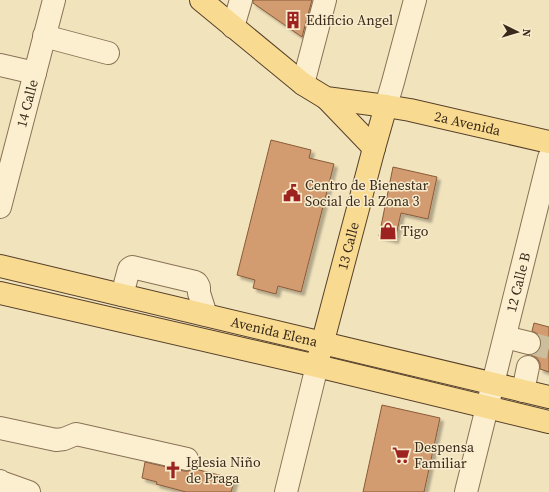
<svg xmlns="http://www.w3.org/2000/svg" width="549" height="492" viewBox="0 0 549 492" font-family="'Source Serif 4',serif">
  <defs>
    <filter id="shadow"><feDropShadow dx="3.5" dy="3.5" stdDeviation="1" flood-color="#0004"/></filter>
  </defs>
  <rect width="100%" height="100%" fill="#f1e3bc"/>
  <g fill="#d29b6f" stroke="#8a5b39" filter="url(#shadow)">
    <path d="M 253,0 L 312,0 L 302,37 L 253,3 Z"/>
    <path d="M 271,140 L 311,150 L 309,158 L 334,164 L 301,292 L 278,286 L 276,294 L 253,288 L 255,280 L 237,275 Z"/>
    <path d="M 393,167 L 437,177 L 428,219 L 401,213 L 395,240 L 379,236 Z"/>
    <path d="M 534,323 L 549,327 L 549,372 L 540,369 L 540,363 L 537,358 L 531,355 L 538,352 L 541,346 L 541,340 L 538,334 L 532,331 Z"/>
    <path d="M 382,405 L 440,418 L 424,492 L 363,492 Z"/>
    <path d="M 145,462 L 184,471 L 190,471 L 195,469 L 235,479 L 231,492 L 186,492 L 156,484 L 157,482 L 142,478 Z"/>
  </g>
  <g fill="none" stroke-linecap="round" stroke-linejoin="round">
    <path stroke="#ccbe9c" stroke-width="22" stroke-dasharray="22 11" stroke-linecap="butt" d="M 529,343 L 549,348"/>
    <g stroke="#8a7255" stroke-width="24">
      <g id="minor">
        <path d="M 233,27 L 241,0"/>
        <path d="M 44,36 L 108,53"/>
        <path d="M 0,65 L 35,73"/>
        <path d="M 303,84 L 325,0"/>
        <path d="M 386,106 L 393,82 L 415,0"/>
        <path id="s1" d="M 0,207 L 54,0"/>
        <path d="M 122,295 L 129,269 L 132,267 L 195,282 L 197,283 L 199,287 L 199,293 L 206,315"/>
        <path d="M 505,337 L 529,343"/>
        <path d="M 523,391 L 528,367"/>
        <path d="M 0,428 L 56,440 L 64,439 L 76,434 L 187,459"/>
        <path d="M 0,481 L 1,482 L 29,492"/>
        <path d="M 286,492 L 317,366"/>
        <path id="s2" d="M 466,492 L 549,158"/>
      </g>
    </g>
    <g stroke="#57402a" stroke-width="24">
      <g id="major">
        <path id="s3" d="M 201,0 L 303,84 L 326,98 L 386,106 L 410,110 L 549,142"/>
        <path d="M 326,98 L 374,148"/>
        <path id="s4" d="M 0,266 L 549,397"/>
        <path d="M 0,293 L 317,366 L 549,422"/>
        <path id="s5" d="M 319,356 L 374,148 L 386,106"/>
      </g>
    </g>
    <use href="#minor" stroke="#fbefd0" stroke-width="22"/>
    <use href="#major" stroke="#f8da90" stroke-width="22"/>
  </g>
  <defs>
    <g id="building-bare" transform="scale(1.38)"><path d="M-4-6H4V6H1V3H-1V6H-4ZM-2.5-4.3h1.7v1.8h-1.7ZM.8-4.3h1.7v1.8H.8ZM-2.5-1h1.7V.8h-1.7ZM.8-1h1.7V.8H.8Z" fill="#9d2320" stroke="#f8eccc" stroke-width="2.5" paint-order="stroke"/></g>
    <g id="civic-bare" transform="scale(1.38)"><path d="M-.6-6.5H3V-4.5H.6V-3L4-1V1h2V6H-6V1h2V-1L-.6-3ZM-1.2 2.5V6h2.4V2.5Z" fill="#9d2320" stroke="#f8eccc" stroke-width="2.5" paint-order="stroke"/></g>
    <g id="shop-bare" transform="scale(1.38)"><path d="M-5-2.5h2.3a2.7 3.5 0 0 1 5.4 0H5L5.5 6h-11ZM-1.5-2.5h3a1.5 2.3 0 0 0-3 0Z" fill="#9d2320" stroke="#f8eccc" stroke-width="2.5" paint-order="stroke"/></g>
    <g id="supermarket-bare" transform="scale(1.38)"><path d="M-6-5.5h2.5l.6 2H6L4.5 2H-2.5L-4.4-4H-6ZM-1.5 3.2a1.3 1.3 0 1 0 .1 0ZM3 3.2a1.3 1.3 0 1 0 .1 0Z" fill="#9d2320" stroke="#f8eccc" stroke-width="2.5" paint-order="stroke"/></g>
    <g id="church-bare" transform="scale(1.38)"><path d="M-1.2-6h2.4v3.5h3.3v2.4h-3.3V6h-2.4V-.1h-3.3v-2.4h3.3Z" fill="#9d2320" stroke="#f8eccc" stroke-width="2.5" paint-order="stroke"/></g>
  </defs>
  <g fill-rule="evenodd">
    <use href="#building-bare" x="293" y="20"/>
    <use href="#civic-bare" x="292" y="193"/>
    <use href="#shop-bare" x="388" y="231"/>
    <use href="#supermarket-bare" x="401" y="455"/>
    <use href="#church-bare" x="173" y="470"/>
  </g>
  <g text-anchor="middle" stroke-width="3" stroke-linejoin="round" paint-order="stroke">
    <g font-size="14" fill="#38291b" stroke="#f8eccc" text-anchor="start">
      <text x="306" y="25">Edificio Angel</text>
      <text x="305" y="190">Centro de Bienestar<tspan x="305" dy="16">Social de la Zona 3</tspan></text>
      <text x="401" y="236">Tigo</text>
      <text x="414" y="452">Despensa<tspan x="414" dy="16">Familiar</tspan></text>
      <text x="186" y="467">Iglesia Niño<tspan x="186" dy="16">de Praga</tspan></text>
    </g>
    <g font-size="14" fill="#38291b" stroke="#f8eccc">
      <text dy="5" stroke="none"><textPath href="#s1" startOffset="107">14 Calle</textPath></text>
      <text dy="5" stroke="none"><textPath href="#s3" startOffset="303">2a Avenida</textPath></text>
      <text dy="5" stroke="none"><textPath href="#s5" startOffset="114">13 Calle</textPath></text>
      <text dy="5" stroke="none"><textPath href="#s2" startOffset="216">12 Calle B</textPath></text>
      <text dy="5" stroke="none"><textPath href="#s4" startOffset="282">Avenida Elena</textPath></text>
    </g>
  </g>
  <g transform="translate(517 32) rotate(95)" stroke="#f8eccc" stroke-width="3" paint-order="stroke">
  <path d="M0-3L7 15L0 10L-7 15Z" fill="#38291b"/>
  <text y="-6" font-size="11" font-weight="bold" text-anchor="middle" fill="#38291b">N</text>
  </g>
</svg>
